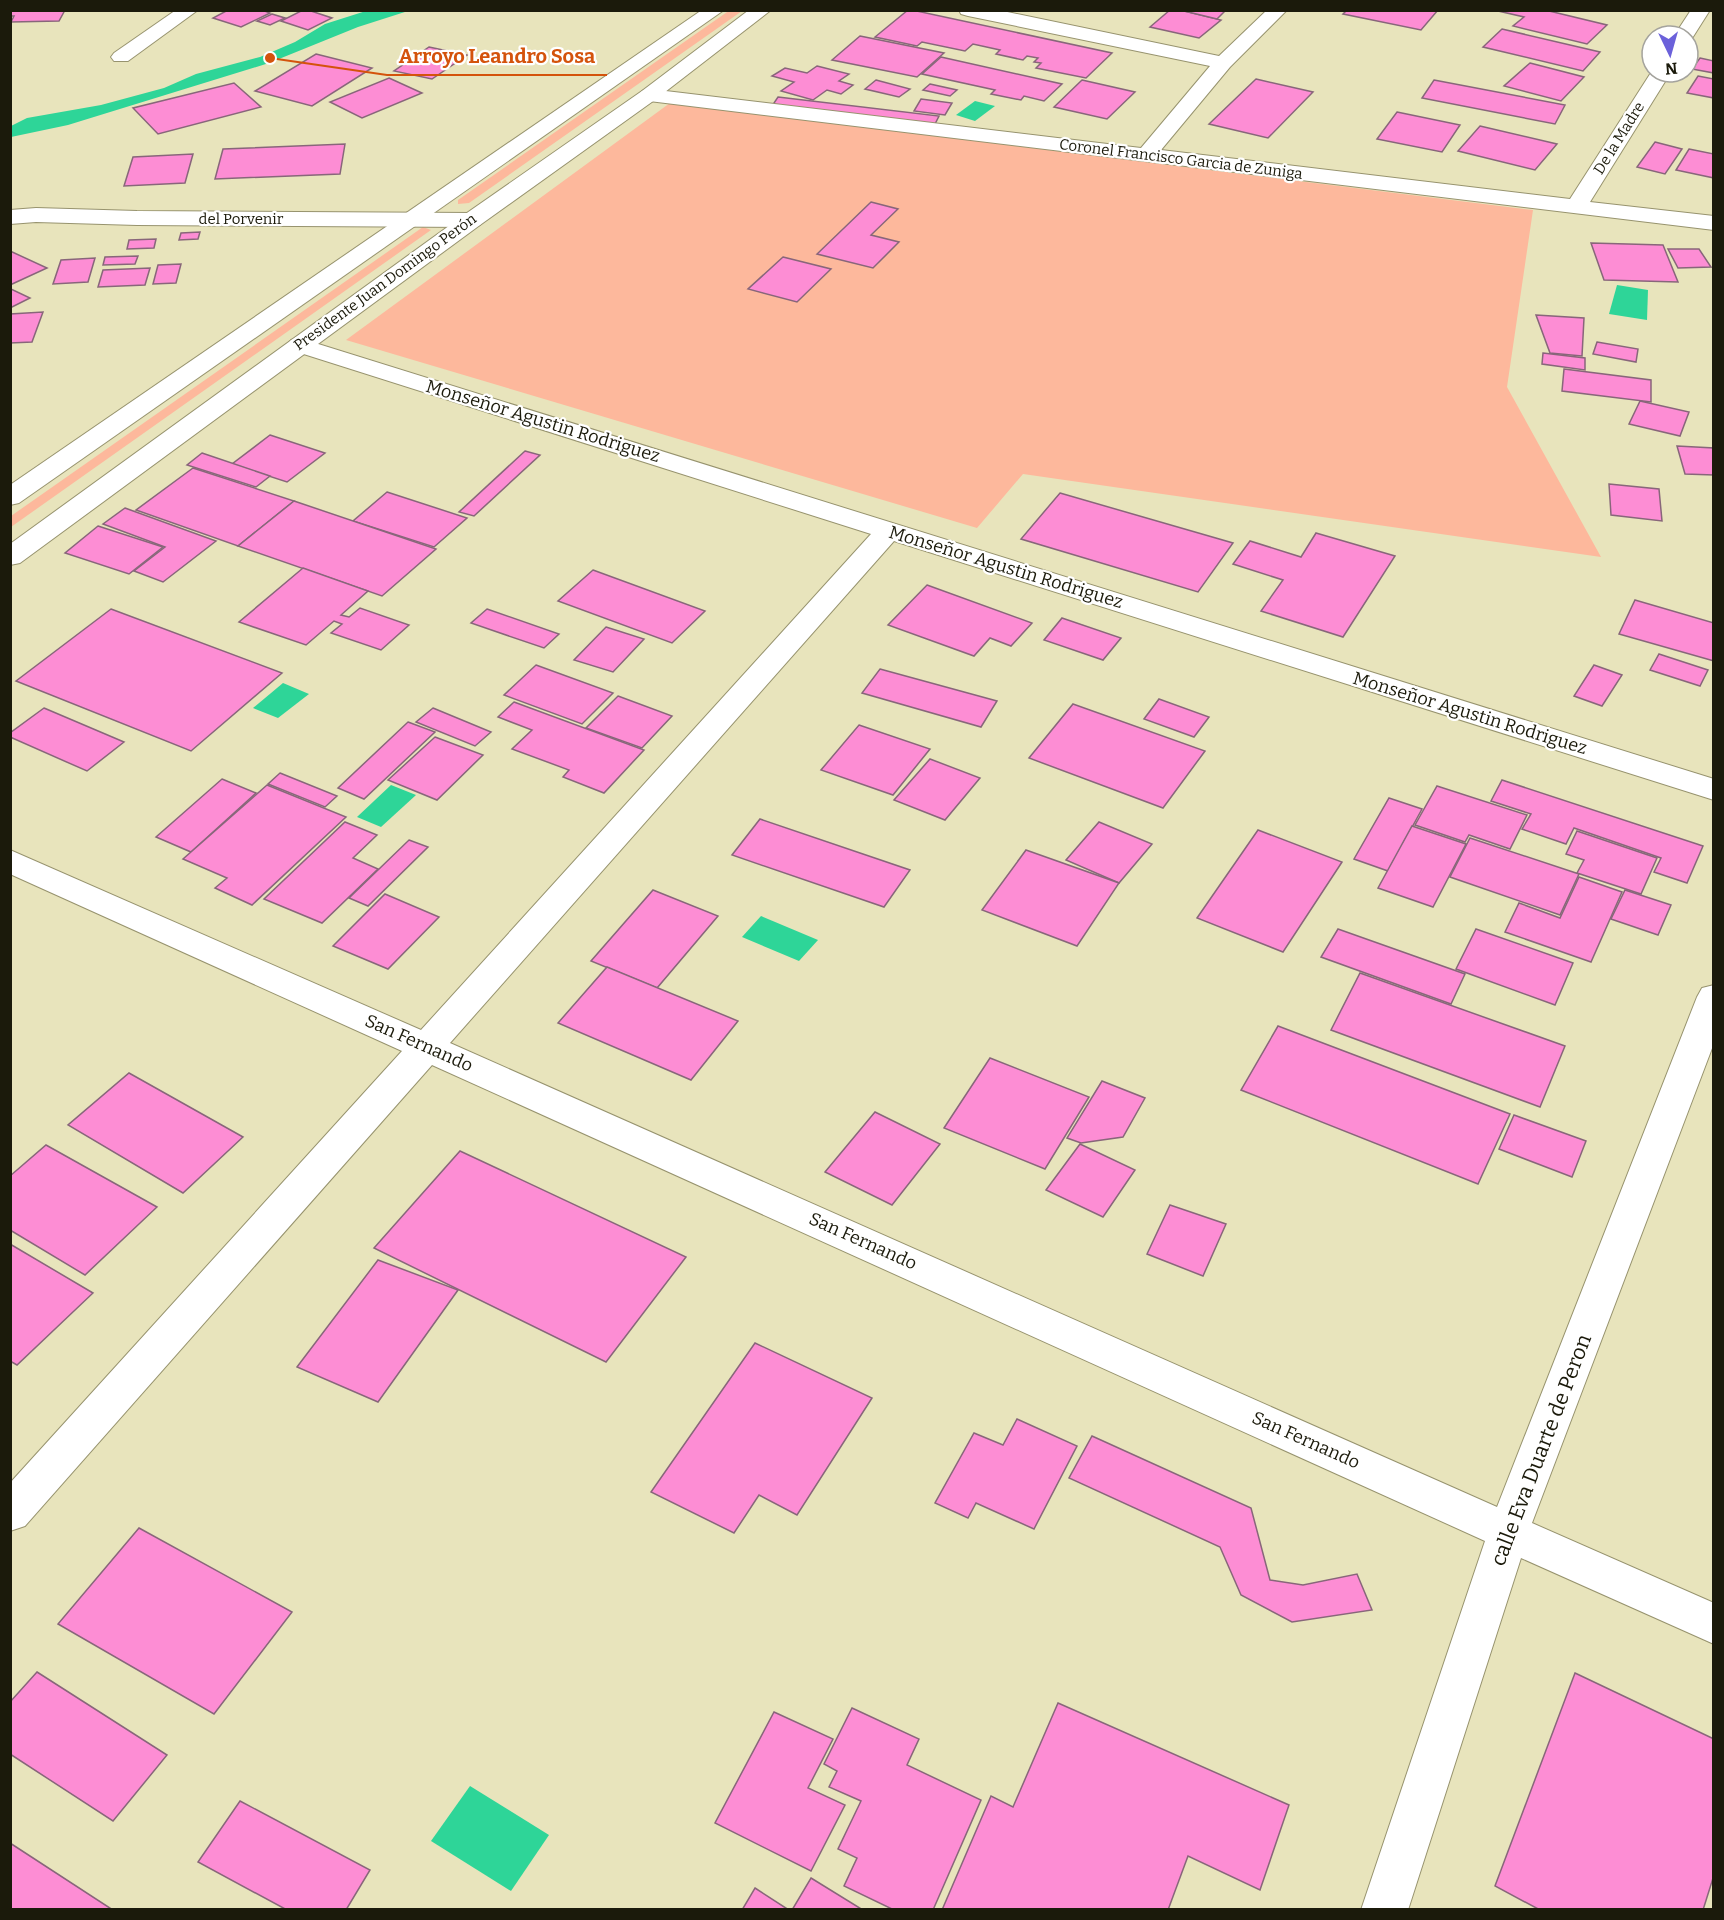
<svg xmlns="http://www.w3.org/2000/svg" width="1724" height="1920" viewBox="0 0 1724 1920" font-family="Bitter,serif">
  <rect width="100%" height="100%" fill="#e8e4bc"/>
  <g fill="#fdb89c">
    <path d="M 730,10 L 742,11 L 469,203 L 458,204 L 458,200 Z"/>
    <path d="M 670,103 L 1533,210 L 1507,387 L 1601,557 L 1023,474 L 977,528 L 346,340 Z"/>
    <path d="M 423,227 L 431,230 L 11,527 L 11,516 Z"/>
  </g>
  <g fill="#2ed598">
    <path d="M 369,10 L 408,11 L 358,27 L 269,63 L 68,125 L 11,137 L 11,126 L 27,118 L 101,105 L 164,88 L 196,74 L 260,57 L 295,42 L 325,24 Z"/>
    <path d="M 975,101 L 995,106 L 975,121 L 956,115 Z"/>
    <path d="M 1617,285 L 1648,290 L 1647,320 L 1609,314 Z"/>
    <path d="M 283,683 L 309,694 L 278,718 L 253,708 Z"/>
    <path d="M 391,785 L 416,795 L 381,827 L 357,817 Z"/>
    <path d="M 761,916 L 818,940 L 799,961 L 742,937 Z"/>
    <path d="M 470,1786 L 549,1835 L 511,1891 L 431,1841 Z"/>
  </g>
  <g fill="#fd8dd4" stroke="#88667a" stroke-width="1.5">
    <path d="M 10,10 L 65,10 L 59,21 L 11,22 L 14,16 L 10,16 Z"/>
    <path d="M 228,10 L 262,10 L 270,13 L 241,27 L 213,18 Z"/>
    <path d="M 303,10 L 308,10 L 332,18 L 308,30 L 281,21 Z"/>
    <path d="M 908,10 L 912,10 L 1112,53 L 1086,78 L 1036,68 L 1041,63 L 1034,62 L 1038,58 L 1027,56 L 1023,60 L 996,54 L 1000,50 L 973,44 L 965,51 L 922,42 L 917,46 L 875,37 Z"/>
    <path d="M 1170,10 L 1180,10 L 1221,20 L 1199,38 L 1150,27 Z"/>
    <path d="M 1180,10 L 1226,10 L 1217,19 Z"/>
    <path d="M 1347,10 L 1438,10 L 1421,30 L 1343,14 Z"/>
    <path d="M 1545,10 L 1607,25 L 1587,44 L 1513,26 L 1524,17 L 1498,11 Z"/>
    <path d="M 272,14 L 285,18 L 270,25 L 257,21 Z"/>
    <path d="M 1502,29 L 1600,52 L 1583,71 L 1483,47 Z"/>
    <path d="M 860,36 L 944,53 L 917,77 L 832,60 Z"/>
    <path d="M 429,47 L 467,55 L 432,79 L 394,71 Z"/>
    <path d="M 316,54 L 372,68 L 312,106 L 255,91 Z"/>
    <path d="M 941,57 L 1062,84 L 1044,101 L 1024,96 L 1021,100 L 991,94 L 995,90 L 922,74 Z"/>
    <path d="M 1700,58 L 1714,61 L 1714,73 L 1692,69 Z"/>
    <path d="M 1530,63 L 1584,77 L 1561,101 L 1504,86 Z"/>
    <path d="M 817,66 L 849,74 L 839,81 L 853,85 L 841,94 L 827,90 L 813,100 L 781,91 L 794,82 L 772,76 L 785,68 L 807,73 Z"/>
    <path d="M 1698,76 L 1714,79 L 1714,98 L 1687,93 Z"/>
    <path d="M 389,78 L 422,93 L 362,118 L 330,102 Z"/>
    <path d="M 1256,79 L 1313,92 L 1268,138 L 1209,124 Z"/>
    <path d="M 876,80 L 910,89 L 899,97 L 865,89 Z"/>
    <path d="M 1082,80 L 1135,92 L 1107,119 L 1054,107 Z"/>
    <path d="M 1434,80 L 1565,105 L 1555,124 L 1422,98 Z"/>
    <path d="M 234,83 L 261,107 L 158,134 L 133,108 Z"/>
    <path d="M 930,84 L 957,90 L 950,96 L 923,90 Z"/>
    <path d="M 778,97 L 939,116 L 933,128 L 770,109 Z"/>
    <path d="M 921,99 L 952,103 L 945,115 L 914,111 Z"/>
    <path d="M 1397,112 L 1460,125 L 1442,152 L 1377,139 Z"/>
    <path d="M 1480,126 L 1557,144 L 1535,170 L 1458,151 Z"/>
    <path d="M 1655,142 L 1682,149 L 1665,174 L 1637,167 Z"/>
    <path d="M 345,144 L 340,174 L 215,179 L 223,149 Z"/>
    <path d="M 1689,149 L 1714,154 L 1714,178 L 1676,170 Z"/>
    <path d="M 193,154 L 185,183 L 124,186 L 133,157 Z"/>
    <path d="M 871,202 L 898,209 L 871,235 L 899,242 L 873,268 L 817,254 Z"/>
    <path d="M 200,232 L 198,239 L 179,240 L 181,233 Z"/>
    <path d="M 156,239 L 154,248 L 127,249 L 129,240 Z"/>
    <path d="M 1591,243 L 1663,245 L 1678,282 L 1604,280 Z"/>
    <path d="M 1668,249 L 1699,249 L 1711,267 L 1678,268 Z"/>
    <path d="M 10,251 L 47,268 L 10,285 Z"/>
    <path d="M 138,256 L 135,264 L 103,265 L 105,257 Z"/>
    <path d="M 783,257 L 831,269 L 797,302 L 748,289 Z"/>
    <path d="M 95,258 L 88,282 L 53,284 L 61,260 Z"/>
    <path d="M 181,264 L 176,283 L 153,284 L 158,265 Z"/>
    <path d="M 150,268 L 145,285 L 98,287 L 103,270 Z"/>
    <path d="M 10,289 L 11,289 L 30,298 L 10,308 Z"/>
    <path d="M 43,312 L 32,342 L 10,343 L 10,314 Z"/>
    <path d="M 1536,315 L 1584,318 L 1582,356 L 1550,353 Z"/>
    <path d="M 1597,342 L 1638,349 L 1636,362 L 1593,354 Z"/>
    <path d="M 1543,353 L 1585,358 L 1585,370 L 1542,364 Z"/>
    <path d="M 1564,369 L 1651,380 L 1651,402 L 1562,391 Z"/>
    <path d="M 1640,401 L 1689,412 L 1680,436 L 1629,424 Z"/>
    <path d="M 270,435 L 325,453 L 287,482 L 232,464 Z"/>
    <path d="M 1677,446 L 1714,448 L 1714,475 L 1685,474 Z"/>
    <path d="M 525,451 L 540,455 L 474,516 L 459,512 Z"/>
    <path d="M 202,453 L 270,476 L 256,487 L 187,465 Z"/>
    <path d="M 193,468 L 294,501 L 238,546 L 136,510 Z"/>
    <path d="M 1609,484 L 1659,489 L 1662,521 L 1611,515 Z"/>
    <path d="M 387,492 L 467,518 L 434,547 L 353,521 Z"/>
    <path d="M 1060,493 L 1233,543 L 1198,592 L 1021,539 Z"/>
    <path d="M 294,501 L 436,549 L 382,596 L 238,546 Z"/>
    <path d="M 125,508 L 216,541 L 163,582 L 134,571 L 165,547 L 103,524 Z"/>
    <path d="M 98,526 L 163,547 L 129,574 L 65,553 Z"/>
    <path d="M 1316,533 L 1395,556 L 1343,637 L 1261,611 L 1283,580 L 1233,564 L 1250,541 L 1301,557 Z"/>
    <path d="M 303,568 L 368,591 L 341,615 L 349,617 L 360,608 L 409,625 L 381,650 L 331,633 L 342,624 L 334,621 L 306,645 L 239,622 Z"/>
    <path d="M 593,570 L 705,611 L 672,643 L 558,601 Z"/>
    <path d="M 927,585 L 1032,623 L 1011,646 L 990,638 L 974,656 L 888,625 Z"/>
    <path d="M 1635,600 L 1714,623 L 1714,661 L 1619,634 Z"/>
    <path d="M 111,609 L 282,673 L 191,751 L 16,681 Z"/>
    <path d="M 487,609 L 559,634 L 544,648 L 471,623 Z"/>
    <path d="M 1062,618 L 1121,638 L 1103,660 L 1044,640 Z"/>
    <path d="M 606,627 L 644,639 L 613,672 L 574,660 Z"/>
    <path d="M 1659,654 L 1708,670 L 1700,686 L 1650,670 Z"/>
    <path d="M 536,665 L 613,693 L 582,724 L 504,695 Z"/>
    <path d="M 1594,665 L 1622,675 L 1602,706 L 1574,696 Z"/>
    <path d="M 880,669 L 997,701 L 981,727 L 862,693 Z"/>
    <path d="M 618,696 L 672,716 L 642,748 L 586,728 Z"/>
    <path d="M 1159,699 L 1209,717 L 1194,737 L 1144,719 Z"/>
    <path d="M 514,702 L 644,750 L 604,793 L 563,777 L 569,770 L 512,749 L 532,730 L 498,717 Z"/>
    <path d="M 1073,704 L 1205,751 L 1163,808 L 1029,758 Z"/>
    <path d="M 44,708 L 124,742 L 87,771 L 10,737 L 10,733 Z"/>
    <path d="M 433,708 L 491,732 L 475,746 L 416,722 Z"/>
    <path d="M 408,722 L 435,732 L 364,799 L 338,788 Z"/>
    <path d="M 859,725 L 930,749 L 893,795 L 821,770 Z"/>
    <path d="M 435,737 L 483,755 L 437,800 L 388,780 Z"/>
    <path d="M 930,759 L 980,778 L 945,820 L 894,800 Z"/>
    <path d="M 280,773 L 337,796 L 325,807 L 268,784 Z"/>
    <path d="M 222,779 L 256,793 L 191,852 L 156,837 Z"/>
    <path d="M 1502,780 L 1703,846 L 1687,883 L 1654,872 L 1661,858 L 1574,828 L 1566,844 L 1522,829 L 1531,814 L 1491,801 Z"/>
    <path d="M 267,785 L 346,817 L 252,905 L 215,888 L 227,878 L 183,859 Z"/>
    <path d="M 1437,786 L 1527,815 L 1510,849 L 1469,835 L 1465,842 L 1415,825 Z"/>
    <path d="M 1389,798 L 1422,809 L 1388,871 L 1354,859 Z"/>
    <path d="M 760,819 L 910,870 L 884,907 L 732,855 Z"/>
    <path d="M 345,822 L 377,835 L 353,858 L 378,869 L 322,923 L 264,899 Z"/>
    <path d="M 1099,822 L 1152,844 L 1119,883 L 1066,860 Z"/>
    <path d="M 1412,826 L 1466,844 L 1433,907 L 1378,888 Z"/>
    <path d="M 1258,830 L 1342,862 L 1283,952 L 1197,918 Z"/>
    <path d="M 1577,831 L 1657,858 L 1641,894 L 1577,873 L 1584,860 L 1566,854 Z"/>
    <path d="M 1470,838 L 1579,874 L 1560,915 L 1450,877 Z"/>
    <path d="M 409,840 L 428,847 L 368,906 L 349,898 Z"/>
    <path d="M 1026,850 L 1119,883 L 1077,946 L 982,910 Z"/>
    <path d="M 1579,877 L 1622,892 L 1591,962 L 1505,932 L 1519,903 L 1560,918 Z"/>
    <path d="M 653,890 L 718,916 L 657,988 L 591,961 Z"/>
    <path d="M 1625,890 L 1671,905 L 1658,935 L 1611,919 Z"/>
    <path d="M 385,894 L 439,917 L 388,969 L 333,946 Z"/>
    <path d="M 1338,929 L 1465,974 L 1451,1004 L 1321,957 Z"/>
    <path d="M 1476,929 L 1573,963 L 1555,1005 L 1456,969 Z"/>
    <path d="M 607,967 L 738,1021 L 691,1080 L 558,1023 Z"/>
    <path d="M 1360,973 L 1565,1046 L 1540,1107 L 1331,1030 Z"/>
    <path d="M 1278,1026 L 1510,1114 L 1478,1184 L 1241,1090 Z"/>
    <path d="M 990,1058 L 1089,1097 L 1045,1169 L 944,1128 Z"/>
    <path d="M 129,1073 L 243,1137 L 183,1193 L 68,1125 Z"/>
    <path d="M 1102,1081 L 1145,1098 L 1123,1137 L 1081,1143 L 1067,1138 Z"/>
    <path d="M 875,1112 L 940,1144 L 892,1205 L 825,1172 Z"/>
    <path d="M 1514,1115 L 1586,1141 L 1572,1177 L 1499,1149 Z"/>
    <path d="M 1080,1144 L 1135,1170 L 1103,1217 L 1046,1190 Z"/>
    <path d="M 46,1145 L 157,1207 L 85,1275 L 10,1230 L 10,1176 Z"/>
    <path d="M 460,1151 L 686,1257 L 606,1362 L 374,1248 Z"/>
    <path d="M 1170,1205 L 1226,1224 L 1203,1276 L 1147,1254 Z"/>
    <path d="M 10,1244 L 93,1293 L 17,1365 L 10,1361 Z"/>
    <path d="M 378,1260 L 458,1290 L 378,1402 L 297,1367 Z"/>
    <path d="M 755,1343 L 872,1398 L 797,1515 L 759,1495 L 734,1533 L 651,1492 Z"/>
    <path d="M 1017,1419 L 1077,1446 L 1034,1529 L 976,1503 L 968,1518 L 935,1503 L 974,1433 L 1003,1445 Z"/>
    <path d="M 1092,1436 L 1251,1508 L 1270,1580 L 1303,1585 L 1357,1574 L 1372,1610 L 1292,1622 L 1241,1595 L 1220,1547 L 1069,1478 Z"/>
    <path d="M 139,1528 L 292,1612 L 214,1714 L 58,1624 Z"/>
    <path d="M 37,1672 L 167,1755 L 113,1821 L 10,1754 L 10,1702 Z"/>
    <path d="M 1575,1673 L 1714,1739 L 1714,1875 L 1703,1910 L 1540,1910 L 1495,1886 Z"/>
    <path d="M 1058,1703 L 1289,1805 L 1260,1890 L 1188,1856 L 1168,1910 L 942,1910 L 991,1796 L 1013,1807 Z"/>
    <path d="M 852,1708 L 919,1739 L 907,1765 L 981,1800 L 933,1910 L 894,1910 L 844,1886 L 857,1858 L 838,1849 L 861,1801 L 829,1787 L 837,1771 L 824,1764 Z"/>
    <path d="M 774,1712 L 833,1739 L 808,1788 L 845,1805 L 811,1871 L 715,1823 Z"/>
    <path d="M 240,1801 L 370,1870 L 346,1910 L 287,1910 L 198,1862 Z"/>
    <path d="M 10,1843 L 113,1910 L 10,1910 Z"/>
    <path d="M 811,1878 L 863,1910 L 792,1910 Z"/>
    <path d="M 755,1888 L 789,1910 L 742,1910 Z"/>
  </g>
  <g fill="none" stroke-linecap="round" stroke-linejoin="round">
    <g stroke="#97936e" stroke-width="2">
      <g id="minor">
        <path d="M 176,10 L 198,10 L 128,61 L 114,61 L 111,57 L 114,53 Z"/>
        <path d="M 959,10 L 998,10 L 1219,56 L 1267,10 L 1287,10 L 1230,67 L 1161,150 L 1570,199 L 1652,71 L 1671,72 L 1590,202 L 1714,216 L 1714,230 L 649,101 L 642,99 L 639,95 L 642,91 L 649,89 L 1141,148 L 1210,66 L 968,16 L 961,14 Z"/>
        <path d="M 1691,10 L 1710,10 L 1691,40 L 1688,41 L 1688,36 L 1674,36 Z"/>
        <path d="M 36,208 L 137,211 L 472,213 L 480,215 L 483,220 L 480,225 L 472,227 L 137,225 L 36,222 L 10,224 L 10,210 Z"/>
        <path d="M 299,338 L 1714,779 L 1714,800 L 894,541 L 450,1043 L 1497,1507 L 1697,997 L 1702,988 L 1714,985 L 1714,1043 L 1532,1523 L 1714,1603 L 1714,1644 L 1521,1558 L 1408,1910 L 1361,1910 L 1485,1541 L 432,1065 L 25,1526 L 10,1531 L 10,1483 L 402,1051 L 10,874 L 10,850 L 421,1030 L 871,534 L 291,350 L 287,345 L 291,340 Z"/>
      </g>
    </g>
    <g stroke="#97936e" stroke-width="2">
      <g id="major">
        <path d="M 702,10 L 724,10 L 19,503 L 10,505 L 10,485 Z"/>
        <path d="M 749,10 L 771,10 L 656,99 L 480,225 L 20,563 L 10,565 L 10,544 L 464,215 L 642,91 Z"/>
      </g>
    </g>
    <use href="#minor" fill="#fff" fill-rule="evenodd"/>
    <use href="#major" fill="#fff" fill-rule="evenodd"/>
  </g>
  <g text-anchor="middle" stroke-width="4.5" stroke-linejoin="round" paint-order="stroke">
    <g font-size="15" fill="#1b1a0b" stroke="#fff">
      <text transform="translate(1619 138) rotate(-58)" y="5">De la Madre</text>
      <text transform="translate(1181 159) rotate(7)" y="5">Coronel Francisco Garcia de Zuniga</text>
      <text x="241" y="224">del Porvenir</text>
      <text transform="translate(385 282) rotate(-36)" y="5">Presidente Juan Domingo Perón</text>
    </g>
    <g font-size="18" fill="#1b1a0b" stroke="#fff">
      <text transform="translate(543 421) rotate(17)" y="6">Monseñor Agustin Rodriguez</text>
      <text transform="translate(1006 567) rotate(17)" y="6">Monseñor Agustin Rodriguez</text>
      <text transform="translate(1470 713) rotate(17)" y="6">Monseñor Agustin Rodriguez</text>
      <text transform="translate(419 1043) rotate(24)" y="6">San Fernando</text>
      <text transform="translate(863 1241) rotate(24)" y="6">San Fernando</text>
      <text transform="translate(1306 1440) rotate(24)" y="6">San Fernando</text>
    </g>
    <g font-size="21" fill="#1b1a0b" stroke="#fff">
      <text transform="translate(1541 1450) rotate(-69)" y="7">calle Eva Duarte de Peron</text>
    </g>
  </g>
  <path fill="none" stroke="#d4530c" stroke-width="2" d="M270 58L387 75H607"/>
  <circle fill="#d4530c" stroke="#fff" stroke-width="2" cx="270" cy="58" r="6"/>
  <g font-size="20" text-anchor="middle" font-weight="bold" fill="#d4530c" stroke="#fff" stroke-width="4.5" stroke-linejoin="round" paint-order="stroke">
    <text x="497" y="63">Arroyo Leandro Sosa</text>
  </g>
  <rect width="1724" height="1920" fill="none" stroke="#1b1a0b" stroke-width="24"/>
  <g transform="translate(1670 54) rotate(175)"><circle r="28" fill="#ffffff" stroke="#a4a39d" stroke-width="1.5"/>
  <path d="M0-4.5L10 22L0 15L-10 22Z" fill="#6b61da"/>
  <text y="-9" font-size="16" font-weight="bold" text-anchor="middle" fill="#1b1a0b">N</text>
  </g>
</svg>
